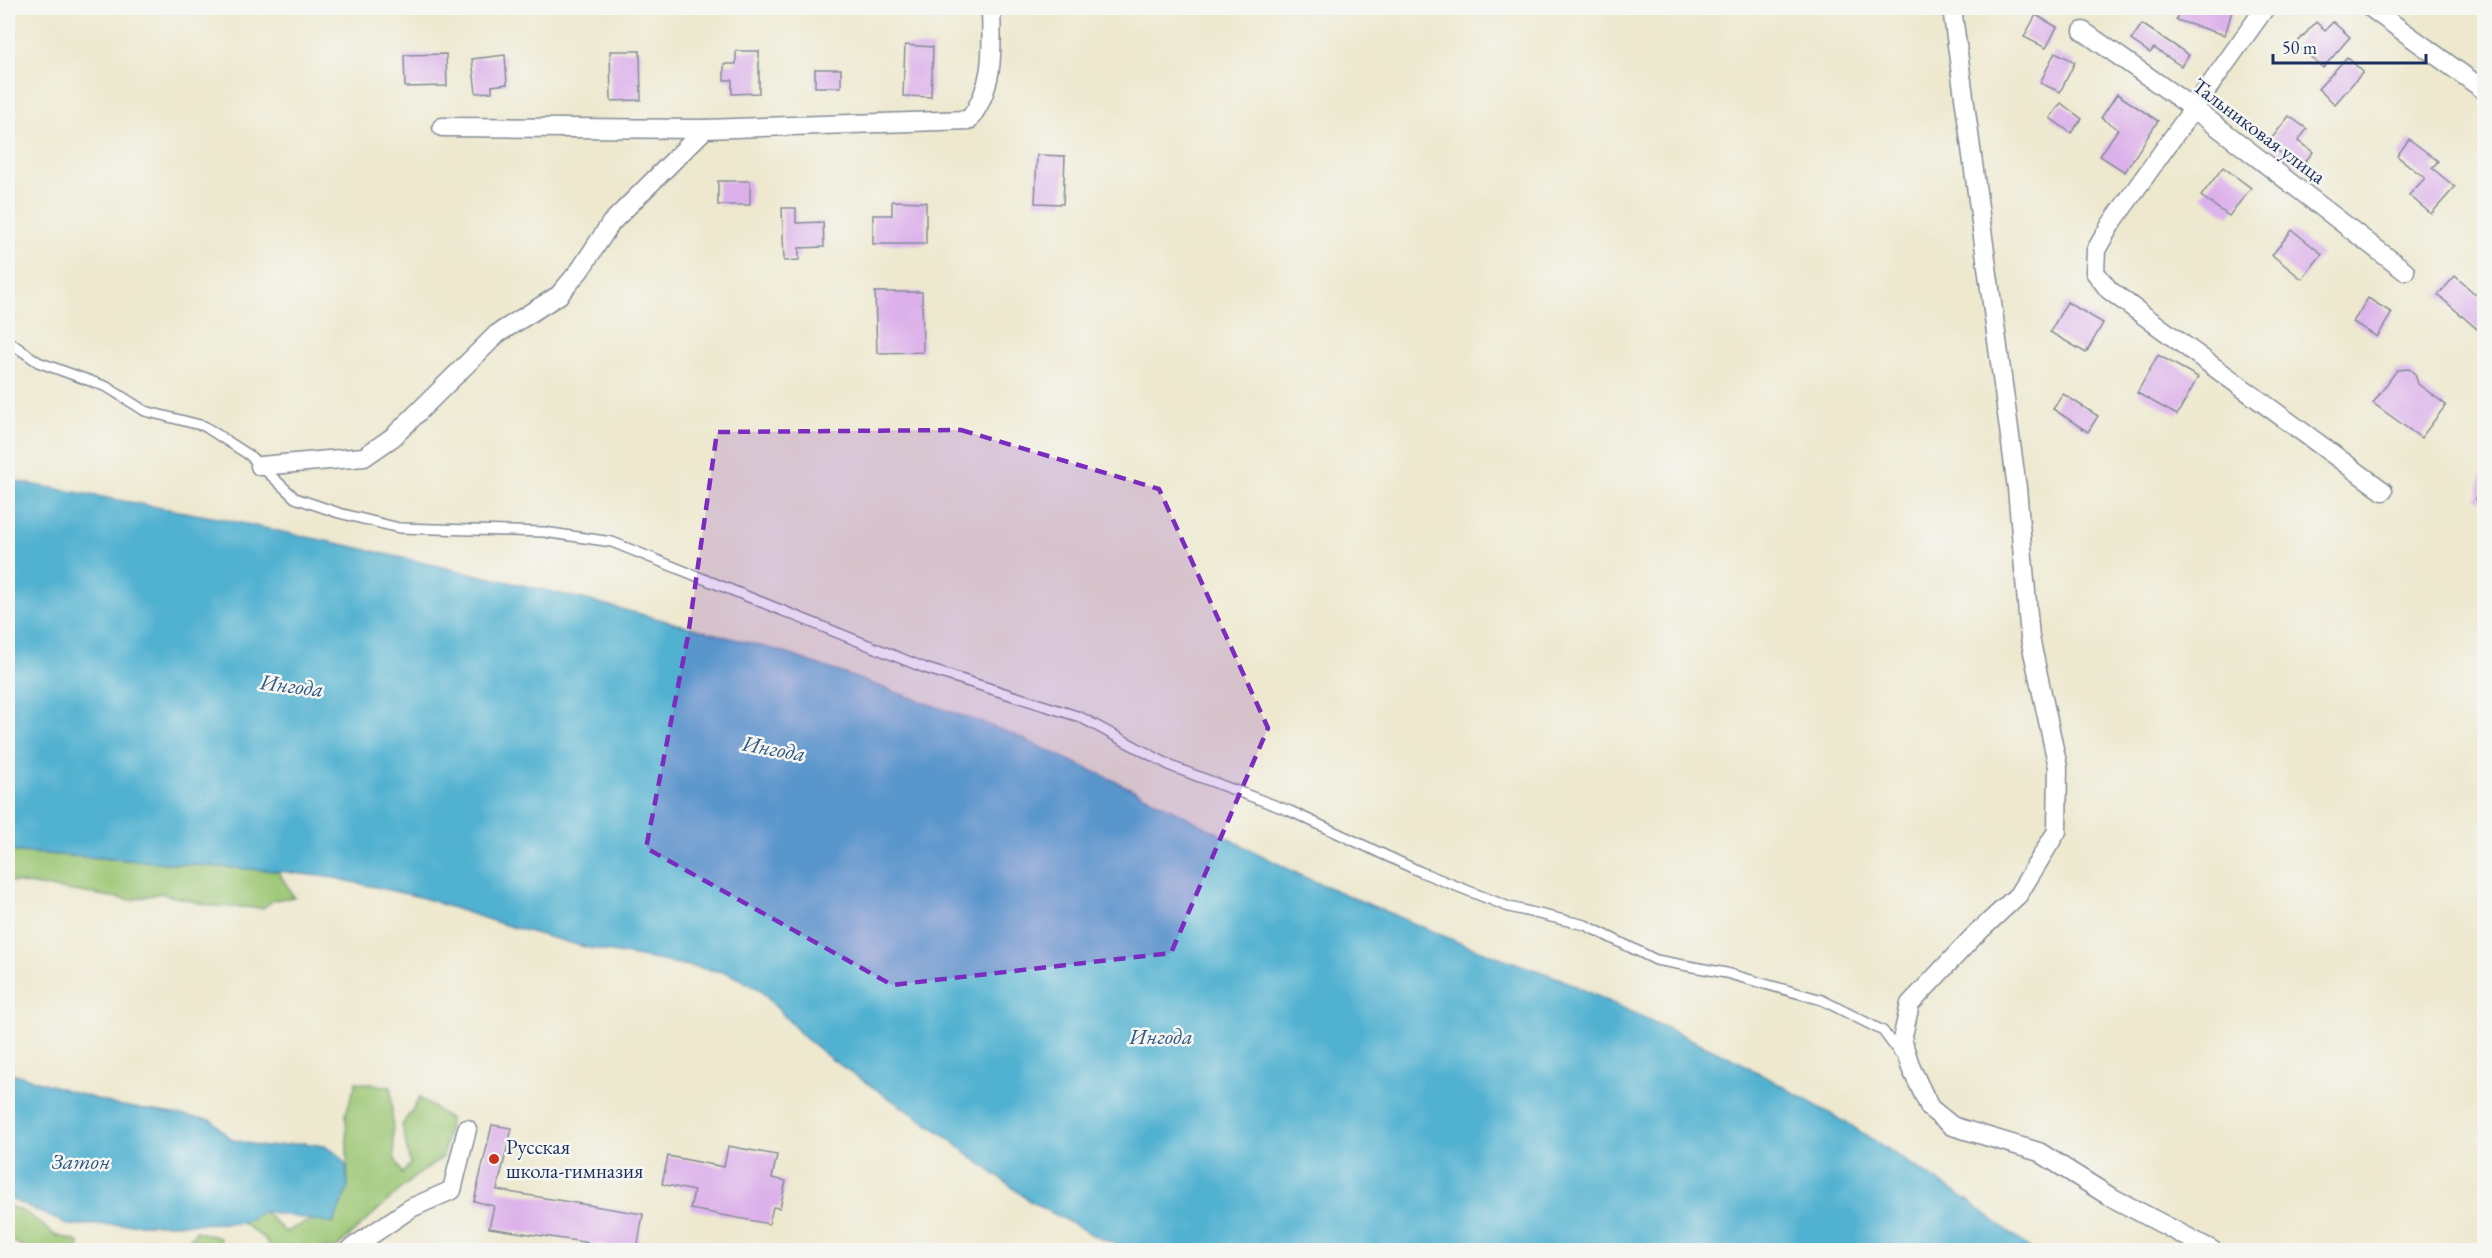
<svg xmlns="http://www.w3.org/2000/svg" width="2492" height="1258" viewBox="0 0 2492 1258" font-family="'EB Garamond',serif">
  <rect width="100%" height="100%" fill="#f6f6f2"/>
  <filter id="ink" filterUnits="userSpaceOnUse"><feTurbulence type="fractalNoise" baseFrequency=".0167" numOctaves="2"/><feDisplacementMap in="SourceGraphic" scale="12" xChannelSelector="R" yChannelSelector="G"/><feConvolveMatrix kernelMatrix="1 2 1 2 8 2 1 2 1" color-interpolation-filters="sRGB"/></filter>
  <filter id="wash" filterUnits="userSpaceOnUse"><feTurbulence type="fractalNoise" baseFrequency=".008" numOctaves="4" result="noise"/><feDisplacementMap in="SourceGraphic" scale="24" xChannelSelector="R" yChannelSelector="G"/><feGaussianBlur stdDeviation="1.35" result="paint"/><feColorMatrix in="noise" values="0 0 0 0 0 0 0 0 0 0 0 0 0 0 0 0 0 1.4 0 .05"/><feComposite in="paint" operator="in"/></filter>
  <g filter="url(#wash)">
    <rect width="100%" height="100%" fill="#ede8ce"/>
    <g fill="#9bc673" stroke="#5b7a68" stroke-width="1.5">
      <path d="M 8,851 L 278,871 L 294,897 L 274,900 L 263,908 L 211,906 L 160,893 L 132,900 L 8,881 Z"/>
      <path d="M 356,1082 L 391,1087 L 394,1156 L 402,1174 L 410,1164 L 402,1125 L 420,1098 L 450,1119 L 443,1157 L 412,1179 L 336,1248 L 272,1250 L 265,1239 L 242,1223 L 264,1211 L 285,1232 L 313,1219 L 333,1223 L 348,1188 L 346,1113 Z"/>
      <path d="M 8,1205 L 28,1214 L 55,1235 L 79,1242 L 78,1250 L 31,1250 L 8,1239 Z"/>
      <path d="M 196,1231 L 220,1238 L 219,1250 L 190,1250 L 186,1244 Z"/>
    </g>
    <g fill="#51b1d0" stroke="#367097" stroke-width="1.5">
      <path d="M 8,480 L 217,518 L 359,548 L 583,599 L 780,651 L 1008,732 L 1132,789 L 1304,877 L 1465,945 L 1556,977 L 1738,1061 L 1845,1122 L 1969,1201 L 2032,1250 L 1130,1250 L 1095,1236 L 1030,1201 L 941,1133 L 831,1059 L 804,1037 L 759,989 L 728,973 L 585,947 L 505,925 L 420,897 L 335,878 L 278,871 L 8,851 Z"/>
      <path d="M 8,1072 L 116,1105 L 212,1120 L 230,1139 L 264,1147 L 303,1143 L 325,1146 L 339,1155 L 346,1166 L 348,1188 L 333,1224 L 264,1211 L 242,1223 L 69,1225 L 8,1198 Z"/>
    </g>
    <g id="blocks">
      <g fill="#dcb0ea">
        <path d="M 2180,8 L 2233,8 L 2225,35 L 2176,20 Z"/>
        <path d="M 2036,15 L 2057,27 L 2046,48 L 2024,37 Z"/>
        <path d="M 2316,22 L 2325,30 L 2333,22 L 2350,37 L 2323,68 L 2296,44 Z"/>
        <path d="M 2142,24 L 2189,55 L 2181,66 L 2154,48 L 2150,53 L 2131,40 Z"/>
        <path d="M 905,45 L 933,47 L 931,97 L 903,96 Z"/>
        <path d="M 610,51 L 640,51 L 641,100 L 611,101 Z"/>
        <path d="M 736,51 L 759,51 L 759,93 L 732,94 L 732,80 L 724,80 L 724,64 L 736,64 Z"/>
        <path d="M 2055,52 L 2075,62 L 2060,92 L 2040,83 Z"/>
        <path d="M 446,54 L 447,86 L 405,87 L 404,55 Z"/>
        <path d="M 505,55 L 507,84 L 492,86 L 492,92 L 476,93 L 472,59 Z"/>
        <path d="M 2347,57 L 2363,72 L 2335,104 L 2318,89 Z"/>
        <rect x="815" y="69" width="26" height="18"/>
        <path d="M 2117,94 L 2158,121 L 2125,172 L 2100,156 L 2118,129 L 2101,118 Z"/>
        <path d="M 2061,103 L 2082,119 L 2071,133 L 2050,118 Z"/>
        <path d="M 2289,116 L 2307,129 L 2298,141 L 2313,152 L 2300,168 L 2268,143 Z"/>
        <path d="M 2409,139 L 2438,161 L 2432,168 L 2455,187 L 2431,214 L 2409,195 L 2425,178 L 2397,156 Z"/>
        <path d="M 1037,155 L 1065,156 L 1063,204 L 1035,203 Z"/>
        <path d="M 2223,167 L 2251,188 L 2229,216 L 2201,196 Z"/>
        <rect x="718" y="181" width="32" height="24"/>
        <path d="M 892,201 L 926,202 L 926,244 L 873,244 L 873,215 L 892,215 Z"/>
        <path d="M 782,208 L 796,208 L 796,223 L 823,222 L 824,247 L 799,248 L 799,260 L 784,261 Z"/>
        <path d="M 2292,230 L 2322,254 L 2302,279 L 2272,255 Z"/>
        <path d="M 2455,276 L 2484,302 L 2484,335 L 2438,295 Z"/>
        <path d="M 875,292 L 922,292 L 923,352 L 877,353 Z"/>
        <path d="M 2368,298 L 2392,313 L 2377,337 L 2353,322 Z"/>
        <path d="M 2067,302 L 2103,323 L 2086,353 L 2050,332 Z"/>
        <path d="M 2158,355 L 2198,377 L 2177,415 L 2137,393 Z"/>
        <path d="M 2409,369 L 2415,374 L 2418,384 L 2446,405 L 2421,438 L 2373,403 L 2397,370 Z"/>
        <path d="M 2063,394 L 2098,416 L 2088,432 L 2053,409 Z"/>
        <path d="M 2481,474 L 2484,475 L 2484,501 L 2476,499 Z"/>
        <path d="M 492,1125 L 512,1128 L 497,1190 L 643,1214 L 637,1250 L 489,1228 L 494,1206 L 474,1201 Z"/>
        <path d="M 728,1146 L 777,1155 L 772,1178 L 786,1181 L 780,1208 L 773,1207 L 769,1224 L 690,1209 L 694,1191 L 662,1184 L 668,1156 L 724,1167 Z"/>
      </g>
    </g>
  </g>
  <g filter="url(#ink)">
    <use href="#blocks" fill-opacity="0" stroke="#848c96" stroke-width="1.5"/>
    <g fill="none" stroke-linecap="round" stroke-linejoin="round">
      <g stroke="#848c96" stroke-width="12">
        <path id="lane" d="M 8,341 L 38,362 L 107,387 L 145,411 L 204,426 L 249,455 L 295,498 L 339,513 L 399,528 L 544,532 L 612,542 L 925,668 L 1080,717 L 1173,767 L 1290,811 L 1421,872 L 1509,907 L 1585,925 L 1656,960 L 1726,973 L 1822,1000 L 1883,1031 L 1900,1054"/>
      </g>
      <g stroke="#848c96" stroke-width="21">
        <g id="street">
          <path d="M 1952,8 L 2017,488 L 2030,638 L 2058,767 L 2057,831 L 2018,895 L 1972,938 L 1910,1004 L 1902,1040 L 1911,1068 L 1930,1108 L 1952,1126 L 2039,1152 L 2109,1196 L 2212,1250"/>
          <path d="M 2265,8 L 2111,224 L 2096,250 L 2095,272 L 2109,290 L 2383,491"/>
          <path d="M 2371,8 L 2484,90"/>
          <path d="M 2083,31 L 2193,108 L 2405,271"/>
          <path d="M 442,127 L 705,129 L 969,120 C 995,86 992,49 991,8"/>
          <path d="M 260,466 L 364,457 L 393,437 L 497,334 L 559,295 L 580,270 L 611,223 L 705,129"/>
          <path d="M 349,1250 L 411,1208 L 452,1190 L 467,1129"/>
        </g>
      </g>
      <use href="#lane" stroke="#fff" stroke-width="9"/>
      <use href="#street" stroke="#fff" stroke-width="18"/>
    </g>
  </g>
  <path fill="#7b2cbf" fill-opacity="0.2" stroke="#7b2cbf" stroke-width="4.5" stroke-dasharray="12 8" stroke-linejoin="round" d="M 961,430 L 1159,489 L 1268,728 L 1171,953 L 892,985 L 646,848 L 688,636 L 717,432 Z"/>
  <circle fill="#c8321e" stroke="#f6f6f2" stroke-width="2" cx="494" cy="1159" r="6"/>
  <g text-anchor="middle" stroke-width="5" stroke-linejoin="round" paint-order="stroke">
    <g font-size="21" fill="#1b2f5e" stroke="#f6f6f2">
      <text transform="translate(2259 131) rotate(37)" y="7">Тальниковая улица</text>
    </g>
    <g font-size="21" fill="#1b2f5e" stroke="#f6f6f2" text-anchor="start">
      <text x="506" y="1154">Русская<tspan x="506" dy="24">школа-гимназия</tspan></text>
    </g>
    <g font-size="22" font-style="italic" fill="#2b5680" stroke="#f6f6f2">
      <text transform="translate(292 685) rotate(7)" y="8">Ингода</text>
      <text transform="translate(774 748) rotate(10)" y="8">Ингода</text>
      <text x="1161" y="1044">Ингода</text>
      <text x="81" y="1169">Затон</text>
    </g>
  </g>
  <rect width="2492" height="1258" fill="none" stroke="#f6f6f2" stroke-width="30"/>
  <path d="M2273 54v9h153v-9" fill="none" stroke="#1b2f5e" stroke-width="3"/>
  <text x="2282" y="54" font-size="18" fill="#1b2f5e" stroke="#f6f6f2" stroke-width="4.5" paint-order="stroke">50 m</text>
</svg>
